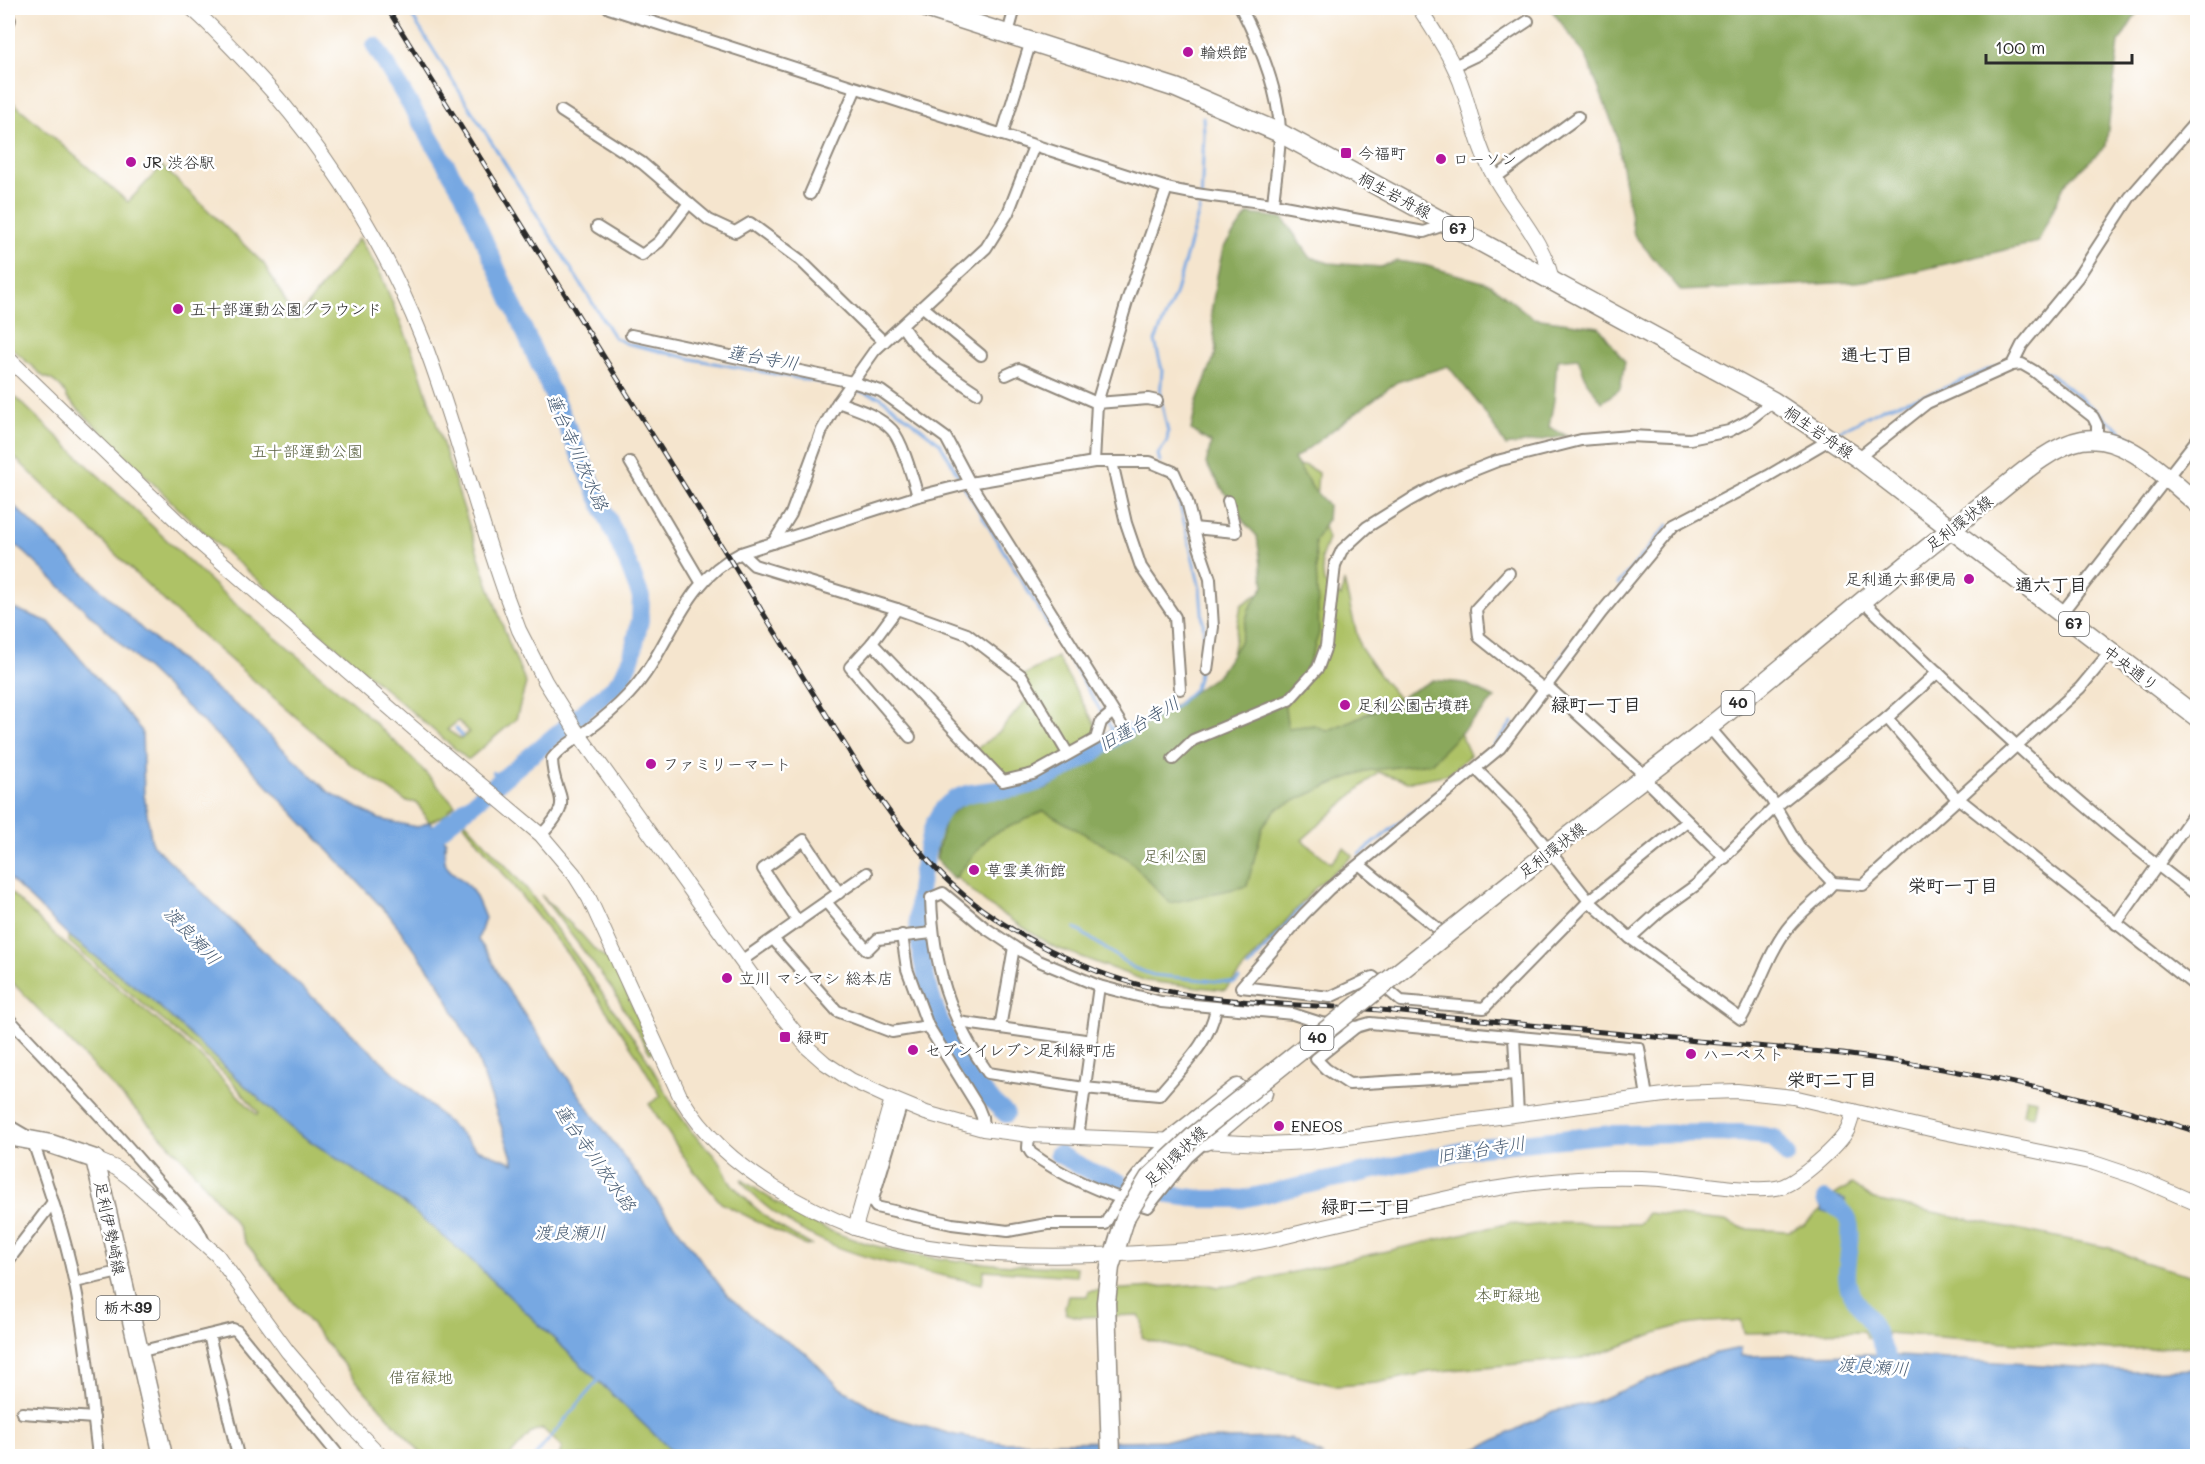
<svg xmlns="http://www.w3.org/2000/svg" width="2205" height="1464" viewBox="0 0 2205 1464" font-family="Mali,'Klee One',sans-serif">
  <rect width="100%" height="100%" fill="#fff"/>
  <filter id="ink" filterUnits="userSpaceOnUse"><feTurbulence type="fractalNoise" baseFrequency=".0167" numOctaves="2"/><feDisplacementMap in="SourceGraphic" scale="12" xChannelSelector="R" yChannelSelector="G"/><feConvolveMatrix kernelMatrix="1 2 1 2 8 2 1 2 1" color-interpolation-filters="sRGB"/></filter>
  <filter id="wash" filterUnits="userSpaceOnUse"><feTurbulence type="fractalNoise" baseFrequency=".008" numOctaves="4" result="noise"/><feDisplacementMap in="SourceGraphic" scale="24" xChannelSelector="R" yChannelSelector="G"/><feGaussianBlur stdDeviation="1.35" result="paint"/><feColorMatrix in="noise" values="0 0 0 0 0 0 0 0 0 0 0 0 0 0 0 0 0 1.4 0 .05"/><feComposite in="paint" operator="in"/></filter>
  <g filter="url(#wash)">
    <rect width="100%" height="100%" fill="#f5e5ce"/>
    <g fill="#aec266" stroke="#6c7648" stroke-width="1.5" fill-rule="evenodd">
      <path d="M 8,98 L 128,202 L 162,166 L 264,264 L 296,320 L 359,238 L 381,275 L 416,360 L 484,572 L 510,646 L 526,683 L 516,719 L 469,759 L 467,759 L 230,556 L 182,512 L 67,398 C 65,390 54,379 44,377 L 8,345 ZM 458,721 L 469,732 L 461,739 L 447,730 Z"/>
      <path d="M 8,390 L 225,595 L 359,708 L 412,758 L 455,805 L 448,811 L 449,813 L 429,822 L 417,803 L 406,801 L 349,763 L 181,617 L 8,451 Z"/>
      <path d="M 1213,465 L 1307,466 L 1318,473 L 1316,501 L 1328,539 L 1321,558 L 1324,582 L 1341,597 L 1344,581 L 1360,647 L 1379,675 L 1406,707 L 1460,733 L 1470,755 L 1449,774 L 1408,782 L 1378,772 L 1302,840 L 1331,863 L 1344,848 L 1353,856 L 1315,888 L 1225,990 L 1146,981 L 1054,947 L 988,905 L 936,859 L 938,834 L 947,815 L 967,799 L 1023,794 L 974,751 L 1000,731 L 1032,693 L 1022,676 L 1057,657 L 1092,719 L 1110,747 L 1176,710 L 1210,712 L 1231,660 L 1241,605 L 1270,586 L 1261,536 Z"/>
      <path d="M 466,822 L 526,888 L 577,957 L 643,1052 L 674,1107 L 691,1131 L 721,1163 L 729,1181 L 750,1203 L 773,1223 L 811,1245 L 806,1246 L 721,1203 L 690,1166 L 649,1104 L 661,1096 L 636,1054 L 572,960 L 464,824 Z"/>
      <path d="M 8,890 L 57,937 L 200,1056 L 257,1115 L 258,1112 L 229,1078 L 198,1050 L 76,948 L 68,941 L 68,935 L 151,999 L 292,1129 L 401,1201 L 467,1256 L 677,1456 L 559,1456 L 562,1447 L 543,1429 L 533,1431 L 510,1456 L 424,1456 L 363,1389 L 246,1243 L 238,1226 L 187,1163 L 8,978 Z"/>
      <path d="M 541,895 L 581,934 L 595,950 L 614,964 L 653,1052 L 650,1053 L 611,987 Z"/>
      <path d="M 2026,1098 L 2037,1100 L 2034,1116 L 2023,1114 Z"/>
      <path d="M 741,1179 C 765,1195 789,1212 815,1224 C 892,1261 993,1266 1077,1267 L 1076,1276 L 984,1270 L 982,1284 C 910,1268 832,1257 772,1211 C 760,1202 748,1192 741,1179 Z"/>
      <path d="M 1852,1184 L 1874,1200 L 2110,1248 L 2143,1262 L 2197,1277 L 2198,1346 L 2111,1350 L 1887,1333 L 1887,1339 L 1867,1338 L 1863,1331 L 1744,1333 L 1741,1320 C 1719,1322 1697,1322 1676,1327 C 1644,1335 1615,1351 1583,1358 L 1429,1372 L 1377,1383 L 1337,1386 L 1148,1340 L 1142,1337 L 1142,1322 L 1138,1315 L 1079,1317 L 1066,1314 L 1065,1306 L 1068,1296 L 1087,1296 L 1089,1291 L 1206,1284 L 1218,1287 L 1236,1285 L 1510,1223 L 1526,1226 L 1552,1223 L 1639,1224 L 1648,1213 L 1725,1221 L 1745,1229 L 1789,1231 L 1804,1225 L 1822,1209 L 1824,1211 L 1830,1211 L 1845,1201 L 1833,1196 Z"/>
    </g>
    <g fill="#8aa85b" stroke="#5a6a43" stroke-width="1.5">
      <path d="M 1550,8 L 2140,8 L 2119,42 L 2106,146 L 2065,184 L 2038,242 L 1887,278 L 1855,282 L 1681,291 L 1634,235 L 1616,133 L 1586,56 Z"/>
      <path d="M 1248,214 L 1283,218 L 1310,257 L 1329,263 L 1381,267 L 1397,261 L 1424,265 L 1490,284 L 1533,318 L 1599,327 L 1625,362 L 1620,389 L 1602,402 L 1587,382 L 1578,358 L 1557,360 L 1554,400 L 1549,427 L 1567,436 L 1506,446 L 1481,407 L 1448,366 L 1397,382 L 1294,459 L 1313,489 L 1328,505 L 1327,520 L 1315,541 L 1319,633 L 1306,672 L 1284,702 L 1288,728 L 1314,725 L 1327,731 L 1382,707 L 1433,680 L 1464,683 L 1495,698 L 1431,763 L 1365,771 L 1330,785 L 1276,809 L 1263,826 L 1247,886 L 1170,903 L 1127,858 L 1044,811 L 989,836 L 954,879 L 936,859 L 945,819 L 970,798 L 1045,789 L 1104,754 L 1218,675 L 1240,642 L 1249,609 L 1264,586 L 1257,536 L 1244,522 L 1206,464 L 1211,443 L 1191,430 L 1197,401 L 1215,355 L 1216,347 L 1211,313 L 1217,276 L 1223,248 Z"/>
    </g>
    <g fill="#77a8e2" stroke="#516a86" stroke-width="1.5">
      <path d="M 8,500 L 143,630 L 243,711 L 330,793 L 379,819 L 417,827 L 429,822 L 446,841 C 439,878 457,868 473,892 C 478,899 481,909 485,918 L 478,940 L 489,955 L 502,981 L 595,1118 L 727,1295 L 763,1326 L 807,1354 L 840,1388 L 887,1416 L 955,1435 L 1003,1443 L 1290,1438 L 1323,1456 L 677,1456 L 467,1256 L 401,1201 L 292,1129 L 151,999 L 68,935 L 8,877 L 8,606 L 49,622 L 142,731 L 144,794 L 152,844 L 283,970 L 477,1149 L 514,1163 L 477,1057 L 439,983 L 390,916 L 249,766 L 20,548 L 8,542 Z"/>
      <path d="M 1833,1196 L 1845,1200 L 1838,1213 L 1823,1212 L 1819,1203 Z"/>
      <path d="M 1741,1348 L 1741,1356 L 1867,1354 L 2137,1371 L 2197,1369 L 2197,1456 L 1453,1456 L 1479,1448 L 1553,1411 L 1591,1403 L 1716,1353 Z"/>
    </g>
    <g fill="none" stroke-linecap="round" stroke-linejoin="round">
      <g stroke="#77a8e2" stroke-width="3">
        <path d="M 407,8 L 614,337 L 625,343 L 697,360 L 841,386 L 880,397 L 940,443 L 967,491 L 1104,716"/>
        <path d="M 2025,360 L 2052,375 L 2145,450"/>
        <path d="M 1834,434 L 1885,407 L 1930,394 L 2007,362"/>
        <path d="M 1160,462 L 1158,454 L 1167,441 L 1168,432 L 1160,396 L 1162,370 L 1155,341 L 1175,295 L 1201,204 L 1204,133 L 1203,117"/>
        <path d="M 1618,584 L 1668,525"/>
        <path d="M 1558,662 L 1597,610"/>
        <path d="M 1108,722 L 1115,736"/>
        <path d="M 456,728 L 462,736"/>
        <path d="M 1124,732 L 1174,708 L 1195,688 L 1198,678 L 1204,634 L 1200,588 L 1176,489"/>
        <path d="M 1492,748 L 1512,723"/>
        <path d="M 493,772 L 501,779"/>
        <path d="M 1359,855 L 1443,788"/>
        <path d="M 1327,884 L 1339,873"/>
        <path d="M 1075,928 L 1134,968 L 1153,975 L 1234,983 L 1239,979"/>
        <path d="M 1248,968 L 1301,908 L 1320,891"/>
        <path d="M 535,1456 L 599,1379"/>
      </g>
      <g stroke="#77a8e2" stroke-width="18">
        <path d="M 375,46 L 463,193 L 629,566 L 641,597 L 640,620 L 632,656 L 623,676 L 615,686 L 460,814"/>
        <path d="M 423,849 L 438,832 L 454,819"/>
        <path d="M 1006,1114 C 997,1106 988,1098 980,1088 C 930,1026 905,936 925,858 C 929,841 932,821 944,808 C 965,784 1002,795 1029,785 C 1048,779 1078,762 1094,752 C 1104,745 1113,737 1124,732"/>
        <path d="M 1058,1154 L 1098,1175 L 1119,1182"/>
        <path d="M 1170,1195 L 1202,1199 L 1242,1199 L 1480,1147 L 1612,1134 L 1739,1133 L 1765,1136 L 1774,1138 L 1787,1155"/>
        <path d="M 1825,1199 C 1831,1205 1838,1207 1844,1213 C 1860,1232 1840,1267 1850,1291 C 1856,1303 1867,1313 1873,1326 C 1880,1340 1885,1354 1892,1368"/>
      </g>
    </g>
  </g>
  <g filter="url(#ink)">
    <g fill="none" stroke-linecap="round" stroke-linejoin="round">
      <g stroke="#90887c" stroke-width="14">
        <g id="minor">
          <path d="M 609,8 L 1167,188 C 1202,197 1237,198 1273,204 C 1323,213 1373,223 1424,232 L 1447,224"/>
          <path d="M 1241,8 C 1260,45 1278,88 1280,130 C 1280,155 1275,180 1273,204"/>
          <path d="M 8,15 L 10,20 L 8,25"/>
          <path d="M 1008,33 L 1015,8"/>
          <path d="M 1454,66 L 1475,56 L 1528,21"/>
          <path d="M 561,111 L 642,163 L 709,220 L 735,232 L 750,223 L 800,260 L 884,342"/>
          <path d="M 1002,135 L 1031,41"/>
          <path d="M 1495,178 L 1578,117"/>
          <path d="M 810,194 L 856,88"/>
          <path d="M 597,227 L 642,255 L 659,242 L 689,203"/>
          <path d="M 923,307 L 981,355"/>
          <path d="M 902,326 C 921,356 948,374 977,393"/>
          <path d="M 631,335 L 852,382 L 881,391 L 946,438 L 970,483 L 1121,724"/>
          <path d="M 2012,365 L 2022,345 L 2078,277 L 2130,197 L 2198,119"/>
          <path d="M 1006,375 L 1019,369 L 1097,403 L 1148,399 L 1157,401"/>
          <path d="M 838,402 C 857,409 878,415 892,430 C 903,442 913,480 918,496"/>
          <path d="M 1858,458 L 1927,403 L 2012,365 L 2022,364 L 2034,371 L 2093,417 L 2097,425 L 2097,439"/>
          <path d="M 630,462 L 701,582"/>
          <path d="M 1094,462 L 1097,403 L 1128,298 L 1167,188"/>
          <path d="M 1112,462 L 1126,523 L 1141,567 L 1175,617 L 1180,689"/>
          <path d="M 1193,528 L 1236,532 L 1228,501"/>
          <path d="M 773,543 L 791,514 L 822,430 L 836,405 L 875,350 L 986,248 L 1008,213 L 1034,146"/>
          <path d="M 741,553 L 754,565 L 897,609 L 967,634 L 1022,676 L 1068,754"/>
          <path d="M 1509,573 L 1476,609 L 1479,637 L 1545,690"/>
          <path d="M 1863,601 C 1970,704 2078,807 2198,896"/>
          <path d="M 897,609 L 872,643 L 1003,781 L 1033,774 L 1096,739 L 1101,722 L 1113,712"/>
          <path d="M 2061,614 L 2198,438"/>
          <path d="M 872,643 L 850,667 L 910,737"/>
          <path d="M 1548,687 L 1638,769 L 1644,778 L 1725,858"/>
          <path d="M 1887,718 L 1958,800"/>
          <path d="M 1709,727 L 1771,799 L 1800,848 L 1833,883"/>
          <path d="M 1173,759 L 1193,740 L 1289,700 L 1318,668 L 1326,646 L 1335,565 L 1342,550 L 1367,527 L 1410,500 L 1439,484 L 1497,461 L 1581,440 L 1630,436 L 1690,439 L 1729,431 L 1748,421 L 1773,401"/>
          <path d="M 1476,769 L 1517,810 L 1589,901 L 1630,938 L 1741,1019 C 1758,990 1767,956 1787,929 C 1801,911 1819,900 1833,883 L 1863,885 L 2080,688 L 2110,652"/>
          <path d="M 1959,799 L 2198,988"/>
          <path d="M 1687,821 L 1589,901 L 1484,1008 L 1401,1001 L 1373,977 L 1330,997 L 1241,987 L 1304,914 L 1329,889 L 1500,748 L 1601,613 L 1674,525 L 1768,476 L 1831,439"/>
          <path d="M 541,835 C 578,797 553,799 552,759 C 560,748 573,741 584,733 C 599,722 616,708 629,694 C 672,648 679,584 741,553 L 915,497 L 970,483 L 1094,462 L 1150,462 L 1174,472 L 1187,501 L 1198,544 L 1210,579 L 1213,627 L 1207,670"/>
          <path d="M 1360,865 L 1438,929"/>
          <path d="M 826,902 L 867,950 L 878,939 L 932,933"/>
          <path d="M 798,922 L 763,869 L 804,840 L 839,893"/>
          <path d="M 2116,924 L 2198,808"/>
          <path d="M 902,935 L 907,969 L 928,1026 L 978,1107 L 982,1117 L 983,1129"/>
          <path d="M 1630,938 L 1661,910 L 1696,885 L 1774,808 L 1887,718 L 1938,672"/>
          <path d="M 774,940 L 837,1011 L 892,1032 L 928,1026"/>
          <path d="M 741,961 L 867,873"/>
          <path d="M 1216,1008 C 1210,1043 1181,1068 1159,1095 L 1084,1088 L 988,1073 C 949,1018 933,964 931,898 L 943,893 L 984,927 L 1014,947 L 1039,961 L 1099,986 L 1161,1002 L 1293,1014 L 1321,1023 L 1356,1027 L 1370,1023 L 1639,1048 L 1647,1097"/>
          <path d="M 8,1018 C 57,1070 108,1122 154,1177 C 172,1198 194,1216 204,1242"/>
          <path d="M 958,1022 L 1092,1041"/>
          <path d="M 1356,1027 L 1316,1059 L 1326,1069 L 1349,1084 L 1516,1074"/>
          <path d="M 1000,1028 L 1014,947"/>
          <path d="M 1514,1037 L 1518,1114"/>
          <path d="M 902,1103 L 873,1199 L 874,1204 L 876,1207 L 952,1224 L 1008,1231 L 1047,1224 L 1105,1224 C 1123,1192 1143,1164 1171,1140"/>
          <path d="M 8,1125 L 32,1139 C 48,1186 64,1232 74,1280 C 86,1337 91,1398 98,1456"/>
          <path d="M 1029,1135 L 1028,1148 L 1031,1153 C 1066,1179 1107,1195 1148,1207 L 1188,1157 L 1206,1141"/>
          <path d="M 1078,1137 L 1099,986"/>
          <path d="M 8,1261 L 53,1202"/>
          <path d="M 75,1282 L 119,1272"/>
          <path d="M 209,1335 L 238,1456"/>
          <path d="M 138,1352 L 233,1329 L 237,1331 L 339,1456"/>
          <path d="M 22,1413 L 94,1418"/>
        </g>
      </g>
      <g stroke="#90887c" stroke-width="16">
        <g id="tertiary">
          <path d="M 191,8 C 207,21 221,37 236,52 C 317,135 380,232 423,340 C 455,423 476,511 506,595 L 519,630 L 545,681 L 575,729 L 773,1005 L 808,1048 L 825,1063 L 851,1080 L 892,1099 L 926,1113 L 983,1129 L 1029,1135 L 1179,1141"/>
          <path d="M 1419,8 C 1436,34 1454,61 1464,92 C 1473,121 1479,151 1495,178 C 1514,212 1545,242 1552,281"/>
          <path d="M 8,358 L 202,545 L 413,728 L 541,835 L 574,874 L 589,898 L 680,1096 C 705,1137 735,1163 775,1188 C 801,1204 827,1217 855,1228 C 935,1259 1054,1258 1139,1253 C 1175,1251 1211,1250 1247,1244 C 1270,1241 1293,1234 1315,1229 C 1387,1213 1460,1192 1533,1183 C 1576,1178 1618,1176 1661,1179 C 1690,1182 1755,1194 1781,1187 C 1799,1181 1839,1146 1848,1129 C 1850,1124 1852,1117 1853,1111"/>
          <path d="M 1201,1141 L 1265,1144 L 1310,1142 L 1679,1093 L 1737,1091 L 1793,1097 L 1943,1132 L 2094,1163 L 2136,1177 L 2198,1204"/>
          <path d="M 95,1159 L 116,1168 L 130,1178 L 217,1255 L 288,1352 L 348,1422 L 381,1456"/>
          <path d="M 855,1228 L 892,1099"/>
        </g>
      </g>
      <g stroke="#90887c" stroke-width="21">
        <g id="primary">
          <path d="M 926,8 L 1176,88 L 1280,133 L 1773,401 L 1858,458 L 2198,718"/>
          <path d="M 1523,873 C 1583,822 1647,777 1709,727 C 1802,653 1892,574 1987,501 C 2013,481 2049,446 2082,440 C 2126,433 2166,478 2198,504"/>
          <path d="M 8,1136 L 51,1144 L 95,1159 L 163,1456"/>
          <path d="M 1171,1140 L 1237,1088"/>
          <path d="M 1206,1141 L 1263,1093"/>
          <path d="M 1111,1456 L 1106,1302 L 1110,1267 L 1126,1216"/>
        </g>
      </g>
      <use href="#minor" stroke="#fff" stroke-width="10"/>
      <use href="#tertiary" stroke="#fff" stroke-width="14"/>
      <use href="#primary" stroke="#fff" stroke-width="18"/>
      <g stroke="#2b2b2b" stroke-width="5">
        <path id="rail" d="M 387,8 L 867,780 C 891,815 916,850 947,880 C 990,921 1044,950 1099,972 C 1193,1008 1303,1002 1402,1012 C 1490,1021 1577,1030 1665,1038 C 1726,1044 1788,1048 1850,1055 C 1968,1070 2084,1095 2198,1132"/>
      </g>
      <use href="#rail" stroke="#fff" stroke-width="3" stroke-dasharray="9" stroke-linecap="butt"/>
      <g stroke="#90887c" stroke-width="21" stroke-linecap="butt">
        <path id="primary-bridge" d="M 1126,1216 L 1149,1178 L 1195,1135 L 1523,873"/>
      </g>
      <use href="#primary-bridge" stroke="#fff" stroke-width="18"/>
    </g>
  </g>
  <g fill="#b5179e" stroke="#fff" stroke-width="2">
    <circle cx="1188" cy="52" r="6"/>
    <rect x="1340" y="147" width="12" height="12" rx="3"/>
    <circle cx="1441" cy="159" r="6"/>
    <circle cx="131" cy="162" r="6"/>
    <circle cx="178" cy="309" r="6"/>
    <circle cx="1969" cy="579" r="6"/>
    <circle cx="1345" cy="705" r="6"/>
    <circle cx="651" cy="764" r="6"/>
    <circle cx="974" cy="870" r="6"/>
    <circle cx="727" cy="978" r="6"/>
    <rect x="779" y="1031" width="12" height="12" rx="3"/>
    <circle cx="913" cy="1050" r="6"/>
    <circle cx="1691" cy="1054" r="6"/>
    <circle cx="1279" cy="1126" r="6"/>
  </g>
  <g text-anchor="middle" stroke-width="5" stroke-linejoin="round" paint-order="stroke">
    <g fill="#fff" stroke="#6b6b6b" stroke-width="1.5">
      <rect x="1443" y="217" width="30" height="24" rx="4.5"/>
      <rect x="2059" y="612" width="30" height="24" rx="4.5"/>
      <rect x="1721.5" y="691" width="33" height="24" rx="4.5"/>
      <rect x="1300.5" y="1026" width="33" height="24" rx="4.5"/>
      <rect x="96.5" y="1296" width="63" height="24" rx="4.5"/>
    </g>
    <g font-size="15" font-weight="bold" fill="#2b2b2b">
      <text x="1458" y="234">67</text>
      <text x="2074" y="629">67</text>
      <text x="1738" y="708">40</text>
      <text x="1317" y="1043">40</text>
      <text x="128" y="1313">栃木39</text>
    </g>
    <g font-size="16" fill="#2b2b2b" stroke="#fff" text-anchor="start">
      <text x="1200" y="58">輪娯館</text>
      <text x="1358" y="159">今福町</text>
      <text x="1453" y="165">ローソン</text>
      <text x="143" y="168">JR 渋谷駅</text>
      <text x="190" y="315">五十部運動公園グラウンド</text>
      <text x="1957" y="585" text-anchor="end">足利通六郵便局</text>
      <text x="1357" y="711">足利公園古墳群</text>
      <text x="663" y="770">ファミリーマート</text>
      <text x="986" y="876">草雲美術館</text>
      <text x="739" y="984">立川 マシマシ 総本店</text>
      <text x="797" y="1043">緑町</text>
      <text x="925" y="1056">セブンイレブン足利緑町店</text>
      <text x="1703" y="1060">ハーベスト</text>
      <text x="1291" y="1132">ENEOS</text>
    </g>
    <g font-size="16" fill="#2b2b2b" stroke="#fff">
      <text transform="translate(1395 195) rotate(28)" y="6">桐生岩舟線</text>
      <text transform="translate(1819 432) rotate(34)" y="6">桐生岩舟線</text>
      <text transform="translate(1959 523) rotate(-38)" y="6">足利環状線</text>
      <text transform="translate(2131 668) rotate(37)" y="6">中央通り</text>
      <text transform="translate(1552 850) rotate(-38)" y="6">足利環状線</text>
      <text transform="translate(1175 1156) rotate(-44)" y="6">足利環状線</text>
      <text transform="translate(110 1228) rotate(78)" y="6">足利伊勢崎線</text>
    </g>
    <g font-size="16" fill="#596040" stroke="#fff">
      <text x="307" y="457">五十部運動公園</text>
      <text x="1175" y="862">足利公園</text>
      <text x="1508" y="1301">本町緑地</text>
      <text x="421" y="1383">借宿緑地</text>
    </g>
    <g font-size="18" font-weight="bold" fill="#2b2b2b" stroke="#fff">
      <text x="1877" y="361">通七丁目</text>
      <text x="2051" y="591">通六丁目</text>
      <text x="1596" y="711">緑町一丁目</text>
      <text x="1953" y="892">栄町一丁目</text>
      <text x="1832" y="1086">栄町二丁目</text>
      <text x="1366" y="1213">緑町二丁目</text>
    </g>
    <g font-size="18" font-style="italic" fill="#495d74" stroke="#fff">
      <text transform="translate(763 358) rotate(10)" y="6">蓮台寺川</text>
      <text transform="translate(577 452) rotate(66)" y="6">蓮台寺川放水路</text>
      <text transform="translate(1139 724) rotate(-30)" y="6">旧蓮台寺川</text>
      <text transform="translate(192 936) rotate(47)" y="6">渡良瀬川</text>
      <text transform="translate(1481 1150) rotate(-9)" y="6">旧蓮台寺川</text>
      <text transform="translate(595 1158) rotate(55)" y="6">蓮台寺川放水路</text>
      <text x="570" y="1239">渡良瀬川</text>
      <text transform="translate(1873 1367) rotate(4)" y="6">渡良瀬川</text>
    </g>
  </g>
  <rect width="2205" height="1464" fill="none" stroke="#fff" stroke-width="30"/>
  <path d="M1986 54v9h146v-9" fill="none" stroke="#2b2b2b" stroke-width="3"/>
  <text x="1995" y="54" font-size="18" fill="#2b2b2b" stroke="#ffffff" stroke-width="4.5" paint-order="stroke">100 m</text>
</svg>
